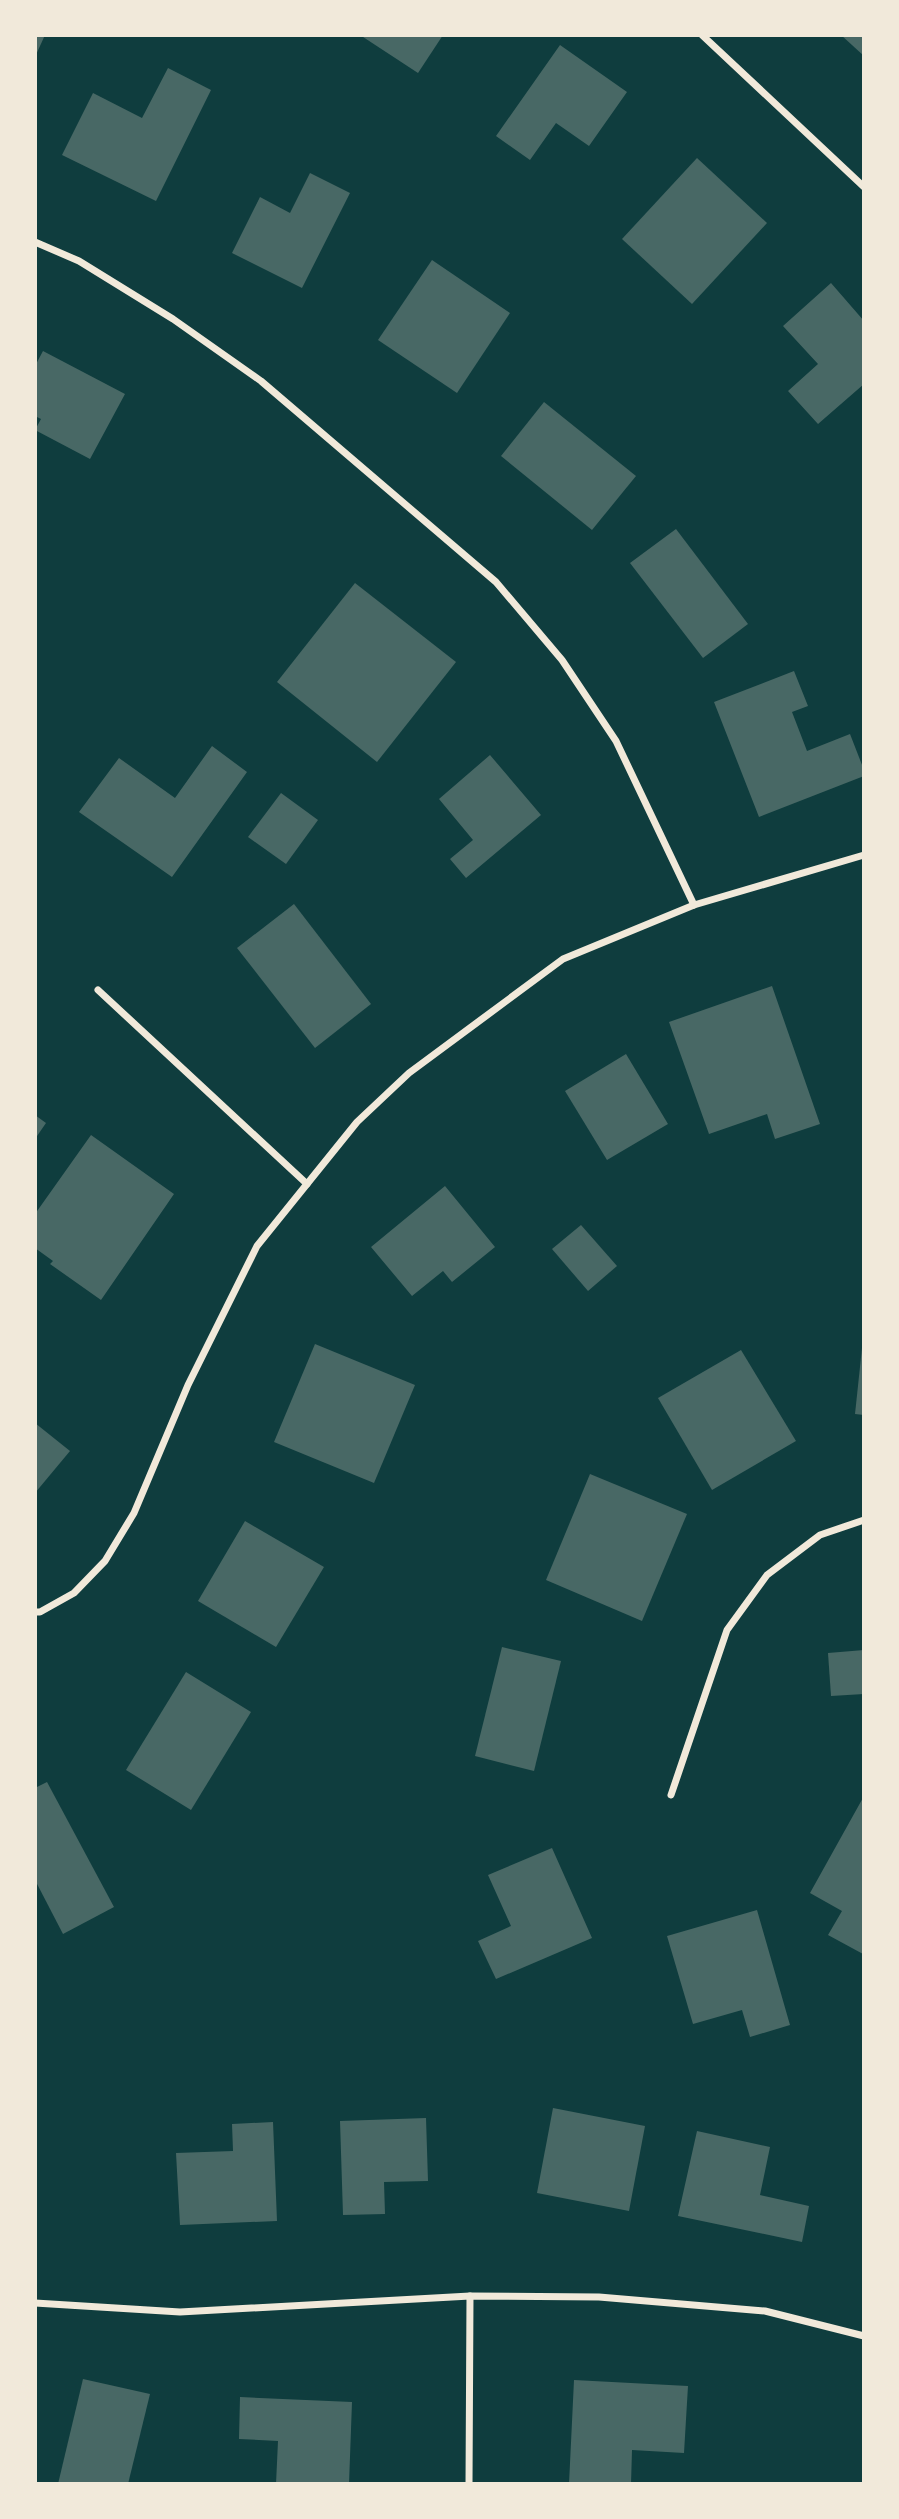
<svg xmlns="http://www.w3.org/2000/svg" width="899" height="2519" viewBox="0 0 899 2519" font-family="Signika,sans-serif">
  <rect width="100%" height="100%" fill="#0f3d3e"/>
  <g fill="#486865">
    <path d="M 35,35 L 45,35 L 35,57 Z"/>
    <path d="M 360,35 L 443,35 L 418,73 Z"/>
    <path d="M 841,35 L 864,35 L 864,56 Z"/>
    <path d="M 560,45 L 627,92 L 589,146 L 556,123 L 530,160 L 496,136 Z"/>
    <path d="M 168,68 L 211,90 L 156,201 L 62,155 L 93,93 L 142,118 Z"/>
    <path d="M 697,158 L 767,223 L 692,304 L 622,239 Z"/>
    <path d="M 310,173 L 350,193 L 302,288 L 232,253 L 260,197 L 290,213 Z"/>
    <path d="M 432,260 L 510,313 L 457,393 L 378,340 Z"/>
    <path d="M 831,283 L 864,321 L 864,384 L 818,424 L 788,391 L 818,364 L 783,326 Z"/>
    <path d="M 43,351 L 125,394 L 90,459 L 35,430 L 41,419 L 35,416 L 35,366 Z"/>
    <path d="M 544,402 L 636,476 L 592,530 L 501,456 Z"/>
    <path d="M 676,529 L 748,624 L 703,658 L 630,563 Z"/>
    <path d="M 355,583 L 456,662 L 377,762 L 277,682 Z"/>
    <path d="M 794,671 L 808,706 L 792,712 L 807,751 L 850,734 L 864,770 L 864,776 L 759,817 L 714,702 Z"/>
    <path d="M 212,746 L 247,772 L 172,877 L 79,812 L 119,758 L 175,798 Z"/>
    <path d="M 490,755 L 541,815 L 466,878 L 450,859 L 473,840 L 439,799 Z"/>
    <path d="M 281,793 L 318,820 L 286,864 L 248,837 Z"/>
    <path d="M 294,904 L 371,1004 L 315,1048 L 237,948 Z"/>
    <path d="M 772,986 L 820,1124 L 775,1139 L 767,1114 L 709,1134 L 669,1022 Z"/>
    <path d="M 626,1054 L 668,1124 L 607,1160 L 565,1091 Z"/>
    <path d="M 35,1115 L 46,1123 L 35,1139 Z"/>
    <path d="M 91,1135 L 174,1194 L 101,1300 L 50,1264 L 53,1261 L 35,1248 L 35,1214 Z"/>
    <path d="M 445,1186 L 495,1247 L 452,1282 L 443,1271 L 412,1296 L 371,1247 Z"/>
    <path d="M 581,1225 L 617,1266 L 588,1291 L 552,1249 Z"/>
    <path d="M 315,1344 L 415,1385 L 374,1483 L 274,1442 Z"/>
    <path d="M 862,1348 L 864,1348 L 864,1415 L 855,1414 Z"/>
    <path d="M 741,1350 L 796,1441 L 712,1490 L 658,1398 Z"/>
    <path d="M 35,1423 L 70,1451 L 35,1493 Z"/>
    <path d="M 590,1474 L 687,1514 L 642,1621 L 546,1580 Z"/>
    <path d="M 245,1521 L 324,1567 L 276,1647 L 198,1601 Z"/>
    <path d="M 502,1647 L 561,1661 L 534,1771 L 475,1756 Z"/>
    <path d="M 864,1650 L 864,1694 L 831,1696 L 828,1653 Z"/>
    <path d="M 186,1672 L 251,1712 L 191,1810 L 126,1770 Z"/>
    <path d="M 47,1782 L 114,1907 L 63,1934 L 35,1880 L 35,1788 Z"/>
    <path d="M 864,1796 L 864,1951 L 863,1954 L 828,1935 L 842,1911 L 810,1893 Z"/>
    <path d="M 552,1848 L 592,1938 L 496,1979 L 478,1941 L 511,1926 L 488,1875 Z"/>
    <path d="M 757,1910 L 790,2025 L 750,2037 L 742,2010 L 693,2024 L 667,1936 Z"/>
    <path d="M 553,2108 L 645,2126 L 629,2211 L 537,2193 Z"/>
    <path d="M 426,2118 L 428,2181 L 384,2182 L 385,2214 L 343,2215 L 340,2121 Z"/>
    <path d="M 273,2122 L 277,2221 L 180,2225 L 176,2153 L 233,2151 L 232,2124 Z"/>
    <path d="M 697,2131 L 770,2147 L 760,2195 L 809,2206 L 802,2242 L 678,2216 Z"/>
    <path d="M 83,2379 L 150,2394 L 128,2484 L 58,2484 Z"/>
    <path d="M 574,2380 L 688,2386 L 684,2453 L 632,2450 L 631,2484 L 569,2484 Z"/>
    <path d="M 240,2397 L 352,2402 L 349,2484 L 276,2484 L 278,2441 L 239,2439 Z"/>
  </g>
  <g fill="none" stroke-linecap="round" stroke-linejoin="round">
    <g stroke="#f1e9da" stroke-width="7">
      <path d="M 702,35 L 864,187"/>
      <path d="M 35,242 L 79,261 L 173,319 L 261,381 L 496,582 L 562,660 L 616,741 L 694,905"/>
      <path d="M 98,990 L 307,1184"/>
      <path d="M 35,1612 L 40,1612 L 74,1593 L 105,1561 L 134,1513 L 188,1385 L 257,1246 L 357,1122 L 409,1073 L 563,959 L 694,905 L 864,855"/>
      <path d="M 671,1795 L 727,1630 L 767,1575 L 820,1535 L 864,1520"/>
      <path d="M 35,2303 L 180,2312 L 470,2296 L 599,2297 L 765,2311 L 864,2336"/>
      <path d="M 469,2484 L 470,2296"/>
    </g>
  </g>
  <rect width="899" height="2519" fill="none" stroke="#f1e9da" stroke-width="74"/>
</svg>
